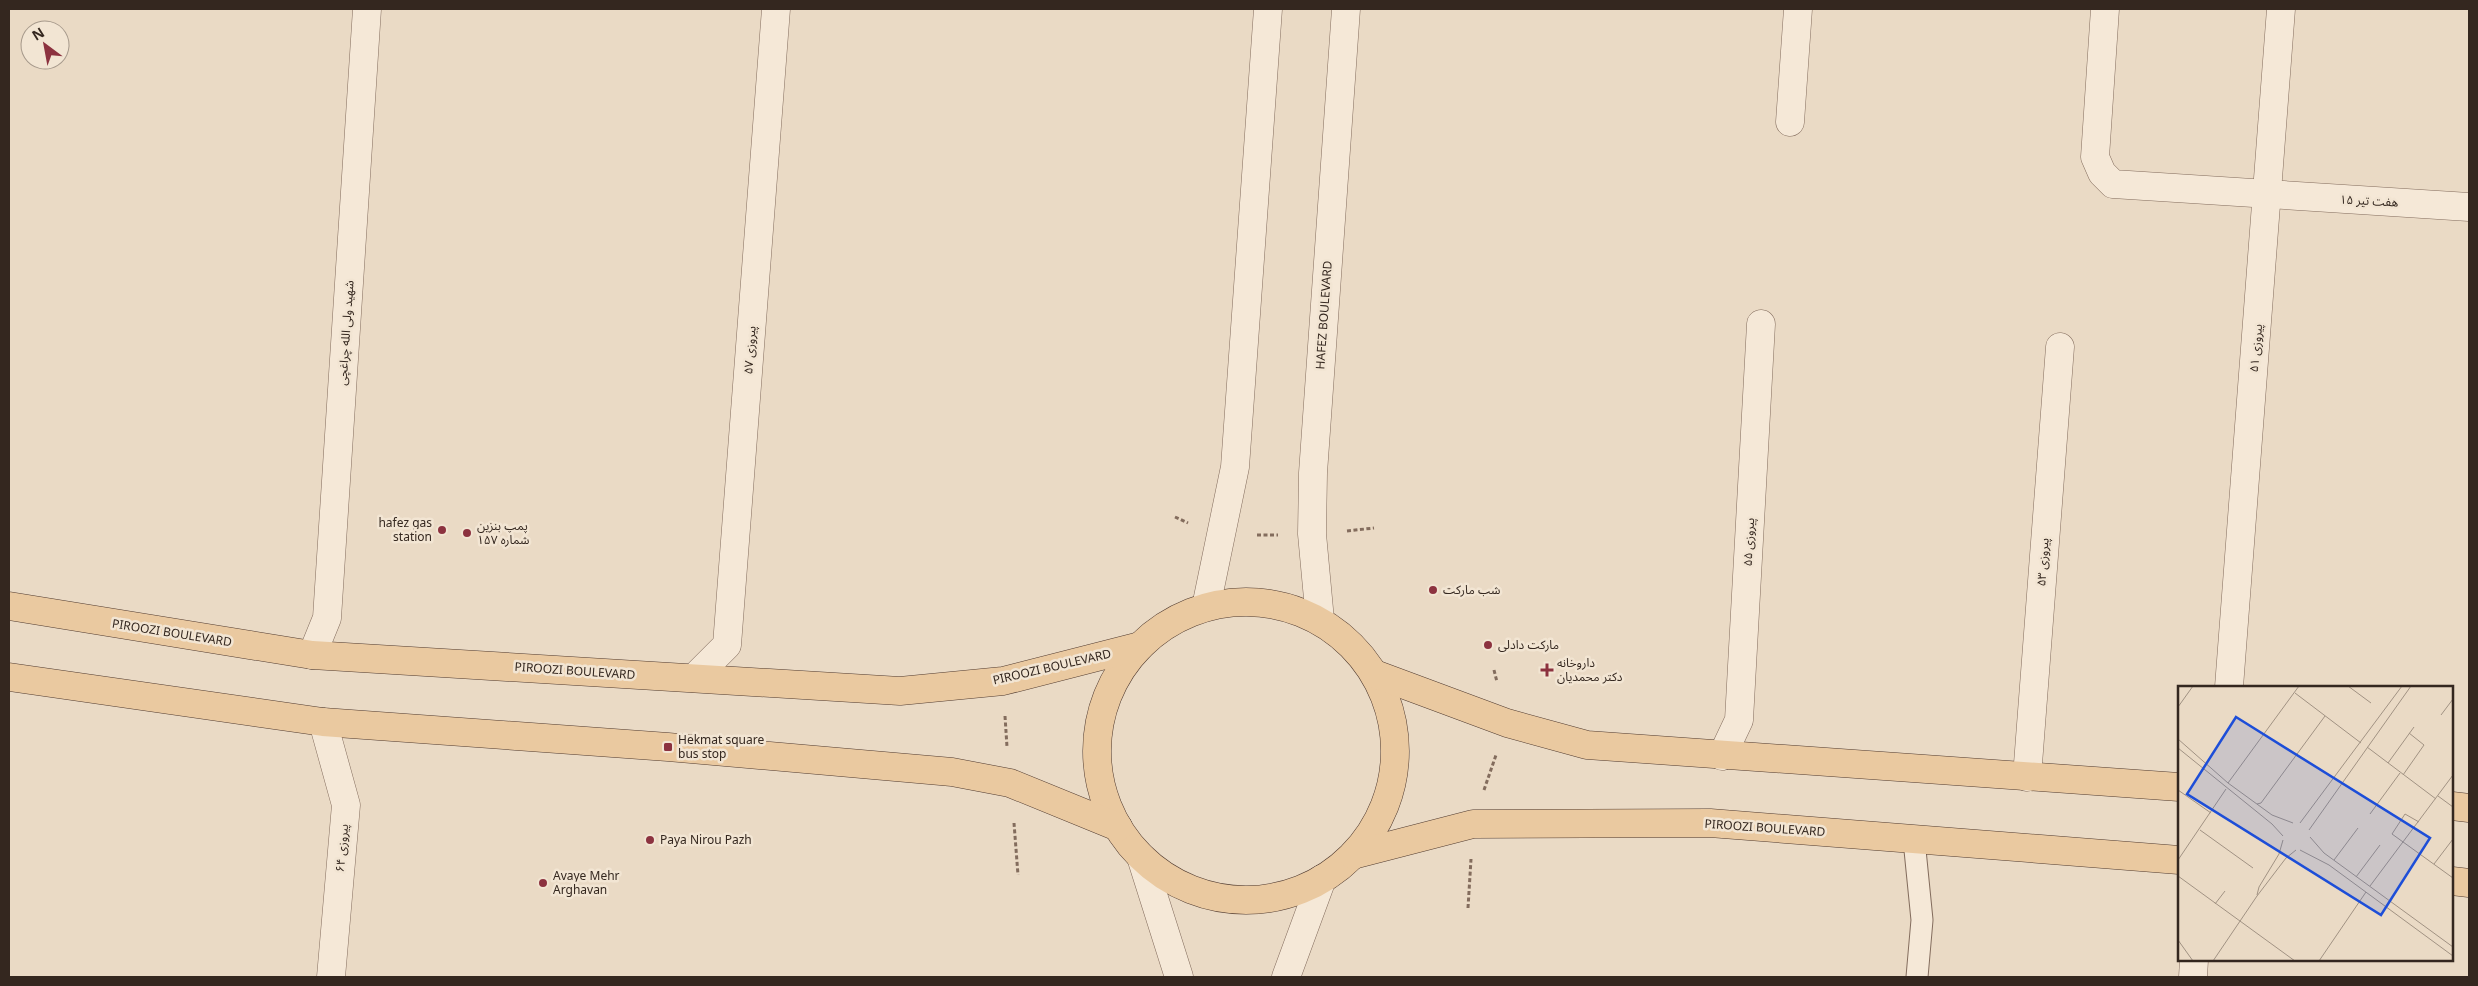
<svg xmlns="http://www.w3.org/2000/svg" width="2478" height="986" viewBox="0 0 2478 986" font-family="Georgia,'Noto Sans Arabic',serif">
  <rect width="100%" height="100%" fill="#eadac5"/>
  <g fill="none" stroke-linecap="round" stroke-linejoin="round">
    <g stroke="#836c5d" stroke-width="23">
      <path id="service" d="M 1914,840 L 1922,920 L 1917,977"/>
    </g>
    <g stroke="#836c5d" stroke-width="29">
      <g id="minor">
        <path d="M 2105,9 L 2095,157 L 2102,173 L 2113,184 L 2469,207"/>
        <path d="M 1790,122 L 1798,9"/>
        <path d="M 312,655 L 327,618 L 367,9"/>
        <path d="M 694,678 L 727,645 L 776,9"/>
        <path d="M 2229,687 L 2281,9"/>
        <path d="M 323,722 L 346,805 L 331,977"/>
        <path d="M 1722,756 L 1739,720 L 1761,324"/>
        <path d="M 2027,777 L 2060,347"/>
        <path d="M 1141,857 L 1179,977"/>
        <path d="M 1286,977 L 1322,879"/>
        <path d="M 2193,977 L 2194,960"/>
      </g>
    </g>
    <g stroke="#836c5d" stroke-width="29">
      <g id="tertiary">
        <path d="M 1206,607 L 1235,467 L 1268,9"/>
        <path d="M 1320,620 L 1312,534 L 1313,473 L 1346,9"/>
      </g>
    </g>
    <g stroke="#513b30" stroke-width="29">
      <g id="primary">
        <circle cx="1246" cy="751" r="149"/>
        <path d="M 9,606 L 312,655 L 900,691 L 1003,681 L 1140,646"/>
        <path d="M 1375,674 L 1507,723 L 1587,745 L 2179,787"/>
        <path d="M 9,677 L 323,722 L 668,747 L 952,772 L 1010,783 L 1118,827"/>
        <path d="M 2452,806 L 2469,808"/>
        <path d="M 1353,855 L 1473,824 L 1710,823 L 2179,860"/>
        <path d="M 2452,881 L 2469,883"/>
      </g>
    </g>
    <g stroke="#836c5d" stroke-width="3" stroke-dasharray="4 2.5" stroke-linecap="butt">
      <path d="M 1175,517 L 1188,523"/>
      <path d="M 1347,531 L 1374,528"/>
      <path d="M 1257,535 L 1278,535"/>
      <path d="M 1494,670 L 1497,682"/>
      <path d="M 1005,716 L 1007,747"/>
      <path d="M 1484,790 L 1496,755"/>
      <path d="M 1014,823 L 1018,875"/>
      <path d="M 1468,908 L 1471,859"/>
    </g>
    <use href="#service" stroke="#f5e8d7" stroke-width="21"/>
    <use href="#minor" stroke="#f5e8d7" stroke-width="28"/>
    <use href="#tertiary" stroke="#f5e8d7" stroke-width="28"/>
    <use href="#primary" stroke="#eac9a0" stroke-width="28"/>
  </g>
  <g fill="#8c323f" stroke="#f2e5d3" stroke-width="2">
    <circle cx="442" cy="530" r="5"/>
    <circle cx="467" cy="533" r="5"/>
    <circle cx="1433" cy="590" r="5"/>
    <circle cx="1488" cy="645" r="5"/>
    <path d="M1544.5 662.5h5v5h5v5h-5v5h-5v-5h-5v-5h5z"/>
    <rect x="663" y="742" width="10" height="10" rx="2.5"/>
    <circle cx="650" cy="840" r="5"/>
    <circle cx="543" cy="883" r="5"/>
  </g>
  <g text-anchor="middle" stroke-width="5" stroke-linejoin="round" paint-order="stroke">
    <g font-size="12" fill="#34271f" stroke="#f2e5d3">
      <text transform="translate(2369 201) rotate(3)" y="4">هفت تیر ۱۵</text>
      <text transform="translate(1324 315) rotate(-86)" y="4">HAFEZ BOULEVARD</text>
      <text transform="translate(346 333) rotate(-86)" y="4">شهید ولی الله چراغچی</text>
      <text transform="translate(2256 348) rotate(-85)" y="4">پیروزی ۵۱</text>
      <text transform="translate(750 350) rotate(-86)" y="4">پیروزی ۵۷</text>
      <text transform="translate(1749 542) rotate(-87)" y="4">پیروزی ۵۵</text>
      <text transform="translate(2043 562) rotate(-86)" y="4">پیروزی ۵۳</text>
      <text transform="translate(172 633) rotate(9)" y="4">PIROOZI BOULEVARD</text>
      <text transform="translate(1052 667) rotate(-13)" y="4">PIROOZI BOULEVARD</text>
      <text transform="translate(575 671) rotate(4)" y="4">PIROOZI BOULEVARD</text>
      <text transform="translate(1765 828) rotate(4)" y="4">PIROOZI BOULEVARD</text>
      <text transform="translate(342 848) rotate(-85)" y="4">پیروزی ۶۴</text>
    </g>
    <g font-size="12" fill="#34271f" stroke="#f2e5d3" text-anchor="start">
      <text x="432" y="527" text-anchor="end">hafez gas<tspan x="432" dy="14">station</tspan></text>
      <text x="477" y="530">پمپ بنزین<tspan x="477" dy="14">شماره ۱۵۷</tspan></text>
      <text x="1443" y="594">شب مارکت</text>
      <text x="1498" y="649">مارکت دادلی</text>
      <text x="1557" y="667">داروخانه<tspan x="1557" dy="14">دکتر محمدیان</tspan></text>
      <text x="678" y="744">Hekmat square<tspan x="678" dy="14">bus stop</tspan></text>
      <text x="660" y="844">Paya Nirou Pazh</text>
      <text x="553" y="880">Avaye Mehr<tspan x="553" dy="14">Arghavan</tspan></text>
    </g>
  </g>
  <g transform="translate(2178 686)">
    <rect width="275" height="275" fill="#eadac5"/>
    <path fill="none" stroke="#a19283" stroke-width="1" d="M 170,0 L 193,17M 117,7 L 183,57M 0,21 L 15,0M 263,29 L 275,13M 0,53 L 50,97 L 94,129 L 115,137M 189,61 L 258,113M 0,62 L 94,138 L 105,150M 210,77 L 236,41M 225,89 L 246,59 L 231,47M 50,97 L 121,0M 0,104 L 33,127M 260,110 L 275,121M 79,118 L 83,117 L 147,30M 192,128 L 222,87M 241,136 L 227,128 L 214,148 L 275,192M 122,137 L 224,0M 22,144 L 75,182M 131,144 L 233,0M 132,151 L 146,167 L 275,261M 122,164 L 151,179 L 275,270M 0,174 L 48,103M 156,174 L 180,142M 256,178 L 275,153M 0,190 L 117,275M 178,191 L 202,159M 192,200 L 275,89M 79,209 L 81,201 L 101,168 L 105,154M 37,218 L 47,205M 0,254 L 15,275M 35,275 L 79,210 L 108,172 L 118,164M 141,275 L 188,206"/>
    <path fill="#1d4ed8" fill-opacity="0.15" stroke="#1d4ed8" stroke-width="2.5" d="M 58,31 L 252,152 L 203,229 L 9,108 Z"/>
    <rect width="275" height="275" fill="none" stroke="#34271f" stroke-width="2.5"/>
  </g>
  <rect width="2478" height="986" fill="none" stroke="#34271f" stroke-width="20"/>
  <g transform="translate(45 45) rotate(328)"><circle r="24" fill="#f2e5d3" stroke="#a6998b"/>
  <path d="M0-4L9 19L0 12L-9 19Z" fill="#8c323f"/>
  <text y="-8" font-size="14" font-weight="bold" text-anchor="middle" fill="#34271f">N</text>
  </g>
</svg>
